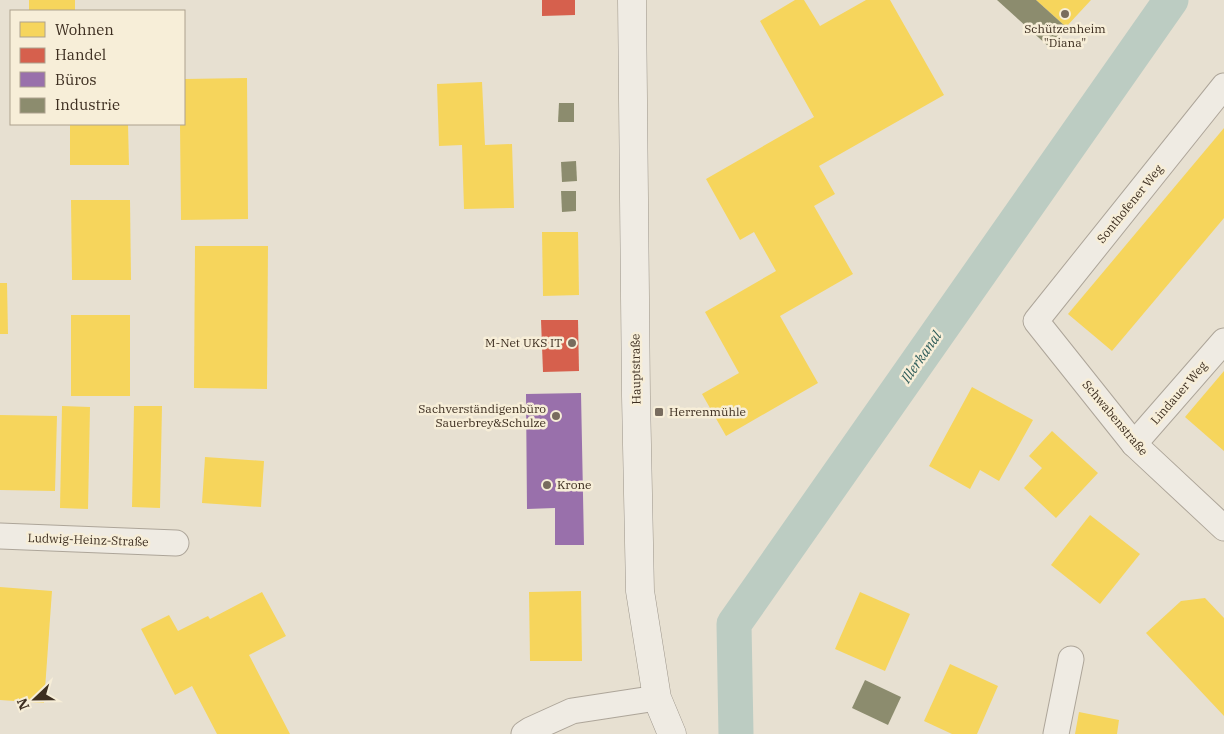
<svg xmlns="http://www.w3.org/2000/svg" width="1224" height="734" viewBox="0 0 1224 734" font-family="'IBM Plex Serif',serif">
  <rect width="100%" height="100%" fill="#e7e0d1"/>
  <g fill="#f6d55c">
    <rect x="29" y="0" width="46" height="11"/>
    <path d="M 795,0 L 804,0 L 820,26 L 866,0 L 890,0 L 944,95 L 819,166 L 835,194 L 814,206 L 853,274 L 780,316 L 818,383 L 726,436 L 702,394 L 739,373 L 705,312 L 776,271 L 754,232 L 740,240 L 706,179 L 814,117 L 760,21 Z"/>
    <path d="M 1036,0 L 1091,0 L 1066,27 Z"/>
    <path d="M 247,78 L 248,219 L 181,220 L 180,124 L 184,124 L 184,79 Z"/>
    <path d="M 482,82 L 485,145 L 512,144 L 514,208 L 464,209 L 462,145 L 439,146 L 437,84 Z"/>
    <path d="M 70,124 L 128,124 L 129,165 L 70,165 Z"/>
    <path d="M 1224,128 L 1224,218 L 1112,351 L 1068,314 Z"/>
    <path d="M 71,200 L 130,200 L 131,280 L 72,280 Z"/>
    <path d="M 542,232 L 578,232 L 579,295 L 543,296 Z"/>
    <path d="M 195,246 L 268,246 L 267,389 L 194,388 Z"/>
    <path d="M 0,283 L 7,283 L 8,334 L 0,334 Z"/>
    <rect x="71" y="315" width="59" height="81"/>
    <path d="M 1224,371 L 1224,451 L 1185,417 Z"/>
    <path d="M 972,387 L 1033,420 L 999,481 L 980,470 L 970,489 L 929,466 Z"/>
    <path d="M 62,406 L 90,407 L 88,509 L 60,508 Z"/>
    <path d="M 134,406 L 162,406 L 160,508 L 132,507 Z"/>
    <path d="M 0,415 L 57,416 L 55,491 L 0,490 Z"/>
    <path d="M 1052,431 L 1098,473 L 1056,518 L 1024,488 L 1042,468 L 1029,456 Z"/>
    <path d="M 205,457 L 264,461 L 261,507 L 202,503 Z"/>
    <path d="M 1090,515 L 1140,554 L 1100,604 L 1051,565 Z"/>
    <path d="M 0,587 L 52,591 L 44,703 L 0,700 Z"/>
    <path d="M 581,591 L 582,661 L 530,661 L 529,592 Z"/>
    <path d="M 262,592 L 286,636 L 249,655 L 290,734 L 217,734 L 192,686 L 175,695 L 141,629 L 169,615 L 178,631 L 208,616 L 210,619 Z"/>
    <path d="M 860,592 L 910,614 L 885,671 L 835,649 Z"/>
    <path d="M 1205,598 L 1224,618 L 1224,716 L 1146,633 L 1181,601 Z"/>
    <path d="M 950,664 L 998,686 L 977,734 L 952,734 L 924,721 Z"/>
    <path d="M 1079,712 L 1119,720 L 1117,734 L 1075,734 Z"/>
  </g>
  <g fill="#d6604d">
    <path d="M 542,0 L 575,0 L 575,15 L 542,16 Z"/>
    <path d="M 541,320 L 578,320 L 579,371 L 543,372 Z"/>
  </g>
  <path fill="#9970ab" d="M 581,393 L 584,545 L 555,545 L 555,508 L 527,509 L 526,394 Z"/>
  <g fill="#8c8c6e">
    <path d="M 997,0 L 1036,0 L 1066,27 L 1048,46 Z"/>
    <path d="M 559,103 L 574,103 L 574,122 L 558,122 Z"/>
    <path d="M 576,161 L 577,181 L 562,182 L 561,162 Z"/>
    <path d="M 561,191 L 576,191 L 576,211 L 562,212 Z"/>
    <path d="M 865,680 L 901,697 L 888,725 L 852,708 Z"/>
  </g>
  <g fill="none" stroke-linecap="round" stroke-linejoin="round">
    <path stroke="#bcccc2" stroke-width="35" d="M 736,734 L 734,624 L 1171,0"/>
    <g stroke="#ada599" stroke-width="27">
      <g id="minor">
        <path d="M 1224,86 L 1036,321 L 1134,444 L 1224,528"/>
        <path d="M 1134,444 L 1224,341"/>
        <path d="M 0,536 L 176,543"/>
        <path d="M 524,734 L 530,730 L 572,711 L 657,698"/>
        <path d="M 1056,734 L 1071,659"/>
      </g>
    </g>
    <g stroke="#9c958a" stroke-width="29">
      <path id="secondary" d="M 632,0 L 636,396 L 640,591 L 657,698 L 672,734"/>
    </g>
    <use href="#minor" stroke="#efebe3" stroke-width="25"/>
    <use href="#secondary" stroke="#efebe3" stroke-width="28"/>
  </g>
  <g fill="#786c5e" stroke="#f7eed8" stroke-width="2">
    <circle cx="1065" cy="14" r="5"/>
    <circle cx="572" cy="343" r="5"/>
    <rect x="654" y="407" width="10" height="10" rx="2.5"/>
    <circle cx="556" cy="416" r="5"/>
    <circle cx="547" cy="485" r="5"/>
  </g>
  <g text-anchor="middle" stroke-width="5" stroke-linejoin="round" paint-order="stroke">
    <g font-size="12" fill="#3d2e20" stroke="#f7eed8" text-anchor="end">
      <text x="1065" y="33" text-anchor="middle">Schützenheim<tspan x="1065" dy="14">"Diana"</tspan></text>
      <text x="562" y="347">M-Net UKS IT</text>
      <text x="546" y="413">Sachverständigenbüro<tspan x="546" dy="14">Sauerbrey&amp;Schulze</tspan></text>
      <text x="669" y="416" text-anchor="start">Herrenmühle</text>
      <text x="557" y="489" text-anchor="start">Krone</text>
    </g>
    <g font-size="12" fill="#3d2e20" stroke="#f7eed8">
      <text transform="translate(1130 204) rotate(-51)" y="4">Sonthofener Weg</text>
      <text transform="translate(636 369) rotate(-91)" y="4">Hauptstraße</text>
      <text transform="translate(1179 393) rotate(-49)" y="4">Lindauer Weg</text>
      <text transform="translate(1115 418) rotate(50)" y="4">Schwabenstraße</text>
      <text transform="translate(88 540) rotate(2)" y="4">Ludwig-Heinz-Straße</text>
    </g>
    <g font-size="14" font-style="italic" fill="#2f5d5a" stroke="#f7eed8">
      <text transform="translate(921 357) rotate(-55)" y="5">Illerkanal</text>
    </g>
  </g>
  <rect x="10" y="10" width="175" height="115" fill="#f7eed8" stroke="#ada18e"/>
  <rect x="20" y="22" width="25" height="15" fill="#f6d55c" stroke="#ada18e"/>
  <text x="55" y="35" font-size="15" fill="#3d2e20">Wohnen</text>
  <rect x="20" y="48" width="25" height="15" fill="#d6604d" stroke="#ada18e"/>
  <text x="55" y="60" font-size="15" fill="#3d2e20">Handel</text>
  <rect x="20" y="72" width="25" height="15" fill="#9970ab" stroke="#ada18e"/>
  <text x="55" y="85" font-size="15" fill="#3d2e20">Büros</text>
  <rect x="20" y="98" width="25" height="15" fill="#8c8c6e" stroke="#ada18e"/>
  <text x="55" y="110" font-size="15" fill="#3d2e20">Industrie</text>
  <g transform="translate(35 699) rotate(248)" stroke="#f7eed8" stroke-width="4" paint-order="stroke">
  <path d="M0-4L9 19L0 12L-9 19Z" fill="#3d2e20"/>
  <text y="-8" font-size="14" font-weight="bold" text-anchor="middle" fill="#3d2e20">N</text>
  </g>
</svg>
